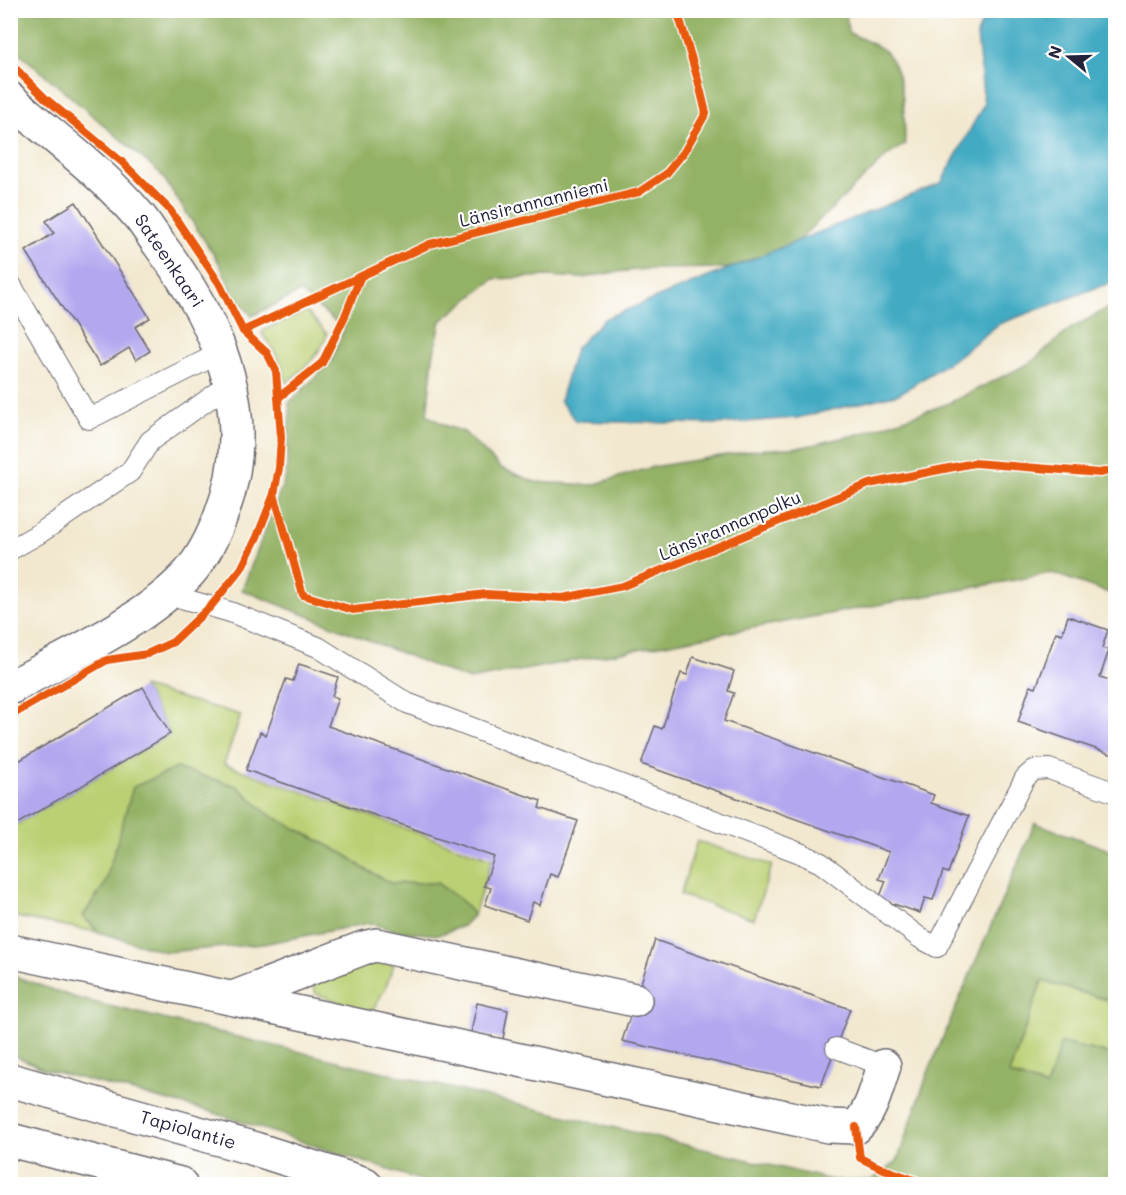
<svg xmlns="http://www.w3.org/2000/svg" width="1126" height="1195" viewBox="0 0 1126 1195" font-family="Mali,sans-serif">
  <rect width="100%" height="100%" fill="#fff"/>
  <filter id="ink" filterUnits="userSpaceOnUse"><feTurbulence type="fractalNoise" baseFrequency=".0167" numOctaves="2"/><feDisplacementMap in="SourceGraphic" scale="12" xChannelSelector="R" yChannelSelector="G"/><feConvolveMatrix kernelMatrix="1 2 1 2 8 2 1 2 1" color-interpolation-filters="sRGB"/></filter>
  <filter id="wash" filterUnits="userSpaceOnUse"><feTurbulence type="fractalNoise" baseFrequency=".008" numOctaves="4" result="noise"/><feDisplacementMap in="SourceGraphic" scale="24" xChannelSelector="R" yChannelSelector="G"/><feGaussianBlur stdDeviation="1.35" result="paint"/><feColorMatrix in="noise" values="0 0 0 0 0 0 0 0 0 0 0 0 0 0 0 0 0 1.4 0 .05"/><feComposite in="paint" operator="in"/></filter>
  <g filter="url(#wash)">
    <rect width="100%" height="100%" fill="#f2e8cf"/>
    <g fill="#bbd074" stroke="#6e7958" stroke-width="1.5">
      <path d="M 306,311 L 327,334 C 319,357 304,368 286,383 C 283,363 274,349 262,334 L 264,330 Z"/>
      <path d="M 143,687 L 241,715 L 224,764 L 492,859 L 474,915 L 462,901 L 437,883 L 391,883 L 363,868 L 346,855 L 268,814 L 237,786 L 119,837 L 105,884 L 83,916 L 98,932 L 11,916 L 10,828 L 170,734 Z"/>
      <path d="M 697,841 L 772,865 L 754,919 L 680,895 Z"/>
      <path d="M 360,959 L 394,964 L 385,989 L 372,1011 L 365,1011 L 316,994 L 311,982 Z"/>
      <path d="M 1042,981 L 1115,1002 L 1115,1055 L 1062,1043 L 1046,1087 L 1009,1074 Z"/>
    </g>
    <g fill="#94b266" stroke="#5b6a50" stroke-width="1.5">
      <path d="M 10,11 L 846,11 L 848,32 C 858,38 872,42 882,49 C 906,69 904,116 905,144 L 887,156 L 796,242 L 730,268 L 646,269 L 616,272 L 582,278 L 548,276 L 494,279 L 441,321 L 433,357 L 427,415 L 446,426 L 464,432 L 501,468 L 535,482 L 592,485 L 653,467 L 757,450 L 803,447 L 863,433 L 947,404 L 1030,363 L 1070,329 L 1115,304 L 1115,595 L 1052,573 L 469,680 L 242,590 L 286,476 L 290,411 L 289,403 L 331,362 L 344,329 L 300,292 L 252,316 L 234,295 L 218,261 L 161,174 L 11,46 Z"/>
      <path d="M 176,768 L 237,786 L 268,814 L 346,855 L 363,868 L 391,883 L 437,883 L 462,901 L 474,915 L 463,926 L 438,935 L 396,931 L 370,923 L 263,944 L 166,952 L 98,932 L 83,916 L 105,884 L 133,787 Z"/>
      <path d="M 1035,823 L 1115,852 L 1115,1002 L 1042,981 L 1009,1074 L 1046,1087 L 1061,1043 L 1115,1055 L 1114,1184 L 432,1184 L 208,1111 L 44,1069 L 11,1054 L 11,975 L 76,998 L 836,1181 L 872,1180 L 897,1161 L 929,1070 Z"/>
    </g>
    <path fill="#43abc3" stroke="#32667f" stroke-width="1.5" d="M 986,11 L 1115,11 L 1115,281 L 999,324 L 957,357 L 899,394 L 797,418 L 716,424 L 576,421 L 560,401 L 575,349 L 604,319 L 941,183 L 984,104 L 977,35 Z"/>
    <g id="blocks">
      <g fill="#b3a8ef">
        <path d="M 76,202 L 150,318 L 135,327 L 150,351 L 136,360 L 129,348 L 100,366 L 26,251 L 54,233 L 46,221 Z"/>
        <path d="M 1068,616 L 1108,630 L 1102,648 L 1109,650 L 1100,677 L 1116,682 L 1116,756 L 1018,722 L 1030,686 L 1036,688 L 1056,632 L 1062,634 Z"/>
        <path d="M 693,657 L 734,671 L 728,691 L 734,693 L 724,721 L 934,795 L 931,803 L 969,816 L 948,873 L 943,871 L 933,900 L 925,898 L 920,913 L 879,899 L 886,881 L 879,879 L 889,852 L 641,764 L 655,726 L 662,729 L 681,673 L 687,675 Z"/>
        <path d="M 299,664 L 338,677 L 332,696 L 338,698 L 328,726 L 541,801 L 539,808 L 578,821 L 558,877 L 550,874 L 540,905 L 533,902 L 527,920 L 485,905 L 491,888 L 484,886 L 494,857 L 246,770 L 260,732 L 266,735 L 286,679 L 293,681 Z"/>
        <path d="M 143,687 L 170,734 L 10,828 L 10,766 Z"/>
        <path d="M 655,940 L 850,1009 L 821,1086 L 622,1041 Z"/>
        <path d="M 477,1003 L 508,1010 L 503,1039 L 471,1033 Z"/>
      </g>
    </g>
  </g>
  <g filter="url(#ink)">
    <use href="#blocks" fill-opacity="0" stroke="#6b676f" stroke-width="1.5"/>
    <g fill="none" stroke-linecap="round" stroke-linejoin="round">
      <g stroke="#6b676f" stroke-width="22">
        <g id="service">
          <path d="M 10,283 L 89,419 L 222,352"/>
          <path d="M 10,550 L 40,533 L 130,472 L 150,441 L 231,383"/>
          <path d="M 167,594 L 230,612 L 318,647 L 407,703 L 800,853 L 821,863 L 920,938 L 937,947 L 1025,778 L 1034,770 L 1049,769 L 1116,793"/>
          <path d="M 836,1048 L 884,1066"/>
        </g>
      </g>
      <g stroke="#6b676f" stroke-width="36">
        <g id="minor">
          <path d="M 10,99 C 53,137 101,171 138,215 C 146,224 152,235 159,244 C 220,325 260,418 220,518 C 213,536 202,558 189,573 C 145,622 68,655 10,688"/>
          <path d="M 10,951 L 828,1126 L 856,1127 C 872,1112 877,1086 884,1066"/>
          <path d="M 233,998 L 363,948 L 376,945 L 635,1000"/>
        </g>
      </g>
      <g stroke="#6b676f" stroke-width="36">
        <g id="primary">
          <path d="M 10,1080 L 255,1149 L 365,1184"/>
          <path d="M 10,1140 L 180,1184"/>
        </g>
      </g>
      <use href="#service" stroke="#fff" stroke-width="20"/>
      <use href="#minor" stroke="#fff" stroke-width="33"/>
      <use href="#primary" stroke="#fff" stroke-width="33"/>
      <g stroke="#fff" stroke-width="11">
        <g id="cycleway">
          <path d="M 10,63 L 45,98 L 122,162 L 170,210 L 219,283 L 243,331 L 267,353 L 276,371 L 281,437 L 279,468 L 274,494 L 257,537 L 241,569 L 211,606 L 173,642 L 147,654 L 107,660 L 10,716"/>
          <path d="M 243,331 L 430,244 L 639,192 L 666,174 L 684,152 L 706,113 L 698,80 L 677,10"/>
          <path d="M 278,398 L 322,363 L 345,316 L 360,278"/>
          <path d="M 274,494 L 303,595 L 353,610 L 486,594 L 563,598 L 623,586 L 869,484 L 974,463 L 1100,473 L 1116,469"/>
          <path d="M 856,1127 L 860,1158 L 881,1168 L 925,1184"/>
        </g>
      </g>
      <use href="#cycleway" stroke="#e8590c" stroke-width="8"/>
    </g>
  </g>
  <g text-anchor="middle" stroke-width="4.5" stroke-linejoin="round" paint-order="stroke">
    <g font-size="18" fill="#22223b" stroke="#fff">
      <text transform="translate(534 203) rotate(-14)" y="6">Länsirannanniemi</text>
      <text transform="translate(169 261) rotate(56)" y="6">Sateenkaari</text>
      <text transform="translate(730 526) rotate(-23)" y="6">Länsirannanpolku</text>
      <text transform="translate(188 1130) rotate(16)" y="6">Tapiolantie</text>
    </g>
  </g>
  <rect width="1126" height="1195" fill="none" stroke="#fff" stroke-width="36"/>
  <g transform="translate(1069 57) rotate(289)" stroke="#ffffff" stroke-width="4.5" paint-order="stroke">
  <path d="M0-4.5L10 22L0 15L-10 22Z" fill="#22223b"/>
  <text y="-9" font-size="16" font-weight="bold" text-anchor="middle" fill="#22223b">N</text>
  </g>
</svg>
